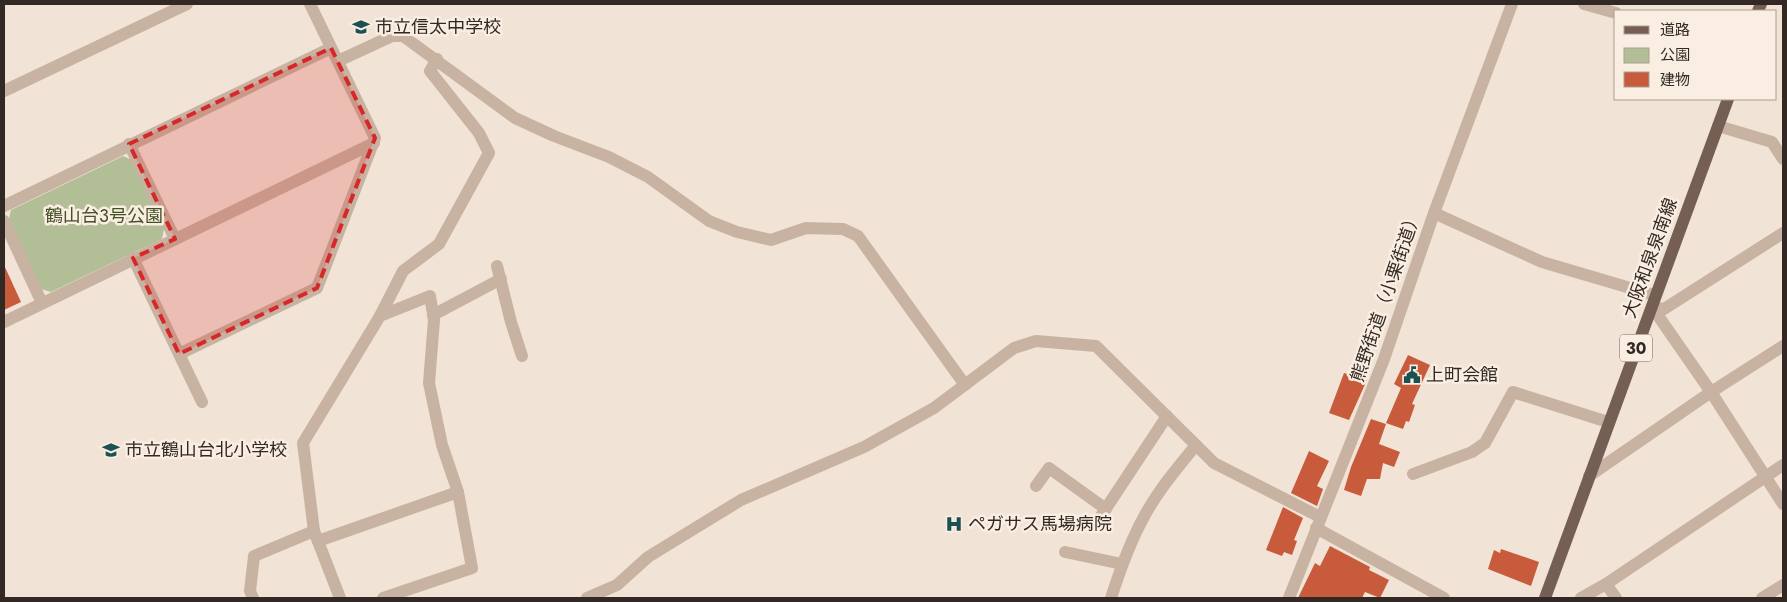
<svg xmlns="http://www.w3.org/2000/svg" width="1787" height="602" viewBox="0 0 1787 602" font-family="Jost,'Noto Sans JP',sans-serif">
  <rect width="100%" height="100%" fill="#f1e3d6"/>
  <path fill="#b2bf96" d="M 123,156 L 132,160 L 164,229 L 162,239 L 51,292 L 41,289 L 9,219 L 11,210 Z"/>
  <g fill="#c85b3c">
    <path d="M 4,265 L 21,302 L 4,310 Z"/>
    <path d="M 1408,355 L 1430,365 L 1412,404 L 1415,405 L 1409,422 L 1406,421 L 1403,429 L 1386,423 L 1401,388 L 1394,384 Z"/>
    <path d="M 1344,373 L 1367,380 L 1349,420 L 1329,413 Z"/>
    <path d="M 1371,419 L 1386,424 L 1379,444 L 1400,452 L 1394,467 L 1383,463 L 1380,479 L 1367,479 L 1361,496 L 1344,490 L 1351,467 Z"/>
    <path d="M 1309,451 L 1329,461 L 1317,486 L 1323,489 L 1317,506 L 1291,493 Z"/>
    <path d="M 1283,507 L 1303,518 L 1294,540 L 1297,541 L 1292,555 L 1284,552 L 1282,556 L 1266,550 Z"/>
    <path d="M 1330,546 L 1370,567 L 1369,570 L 1389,580 L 1380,598 L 1365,592 L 1362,598 L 1298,598 L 1315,563 L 1320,566 Z"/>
    <path d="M 1501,549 L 1539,562 L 1531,586 L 1488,569 L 1494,550 L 1500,553 Z"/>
  </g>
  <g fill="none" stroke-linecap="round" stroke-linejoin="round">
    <g stroke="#c8b3a2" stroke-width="12">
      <path d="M 1584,4 L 1616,13"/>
      <path d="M 338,61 L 392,36 L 403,36 L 515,118 L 554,136 L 609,157 L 648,177 L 709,221 L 737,232 L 771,240 L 806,228 L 843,229 L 858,236 L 965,385"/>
      <path d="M 4,91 L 187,4"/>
      <path d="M 1718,126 L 1772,142 L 1783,159"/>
      <path d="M 129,144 L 175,239"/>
      <path d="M 4,206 L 331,48"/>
      <path d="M 1434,213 L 1542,262 L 1654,295"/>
      <path d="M 4,221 L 42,303"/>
      <path d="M 133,258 L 179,354 L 317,288 L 375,138 L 310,4"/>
      <path d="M 497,266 L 511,322 L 522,356"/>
      <path d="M 1652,307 L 1711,392 L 1783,346"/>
      <path d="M 1652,307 L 1664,309 L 1783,233"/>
      <path d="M 433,315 L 501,279"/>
      <path d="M 380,316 L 403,271 L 439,244 L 489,153 L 479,133 L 430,71 L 437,59"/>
      <path d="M 4,322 L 374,143"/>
      <path d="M 179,354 L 202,402"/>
      <path d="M 1413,474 L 1472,452 L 1485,443 L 1513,392 L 1608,422"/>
      <path d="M 1589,476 L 1711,392 L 1783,504"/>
      <path d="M 1036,486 L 1049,468 L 1106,509"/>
      <path d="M 1099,519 L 1167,416"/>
      <path d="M 1316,528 L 1444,598"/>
      <path d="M 318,541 L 458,492"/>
      <path d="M 1065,552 L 1122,564"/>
      <path d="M 1606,584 L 1616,598"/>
      <path d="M 253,598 L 250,591 L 254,556 L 314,531"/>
      <path d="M 340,598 L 314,531 L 303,443 L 380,316 L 430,296 L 434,320 L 429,383 L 442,445 L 458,492 L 472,568 L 383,598"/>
      <path d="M 587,598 L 617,585 L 648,557 L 741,500 L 864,447 L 934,408 L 1014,348 L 1036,341 L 1096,346 L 1214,463 L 1320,517"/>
      <path d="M 1111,598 C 1123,561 1137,523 1160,491 C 1171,475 1184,460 1196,445"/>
      <path d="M 1289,598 L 1384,359 L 1434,213 L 1512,4"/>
      <path d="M 1581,598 L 1606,584 L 1783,465"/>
      <path d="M 1762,598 L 1783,585"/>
    </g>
    <g stroke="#755f55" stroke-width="12">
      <path d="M 1758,11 L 1761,4"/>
      <path d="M 1545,598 L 1728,99"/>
    </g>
  </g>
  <path fill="#d62828" fill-opacity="0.2" stroke="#d62828" stroke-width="4" stroke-dasharray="10 6" stroke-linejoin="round" d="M 331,48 L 375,138 L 317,288 L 179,354 L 133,258 L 175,239 L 129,144 Z"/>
  <defs>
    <g id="school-bare" transform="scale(1.35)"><path d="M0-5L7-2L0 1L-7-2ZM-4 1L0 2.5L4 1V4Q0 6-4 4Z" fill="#1a5254" stroke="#f9eee1" stroke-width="2.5" paint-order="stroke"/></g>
    <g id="civic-bare" transform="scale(1.35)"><path d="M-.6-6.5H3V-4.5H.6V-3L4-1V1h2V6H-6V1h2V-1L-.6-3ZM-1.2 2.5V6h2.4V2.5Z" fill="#1a5254" stroke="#f9eee1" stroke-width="2.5" paint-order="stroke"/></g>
    <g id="hospital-bare" transform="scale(1.35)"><path d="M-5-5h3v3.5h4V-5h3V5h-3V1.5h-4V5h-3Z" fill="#1a5254" stroke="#f9eee1" stroke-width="2.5" paint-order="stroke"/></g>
  </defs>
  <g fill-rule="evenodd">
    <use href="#school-bare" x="361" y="27"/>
    <use href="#civic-bare" x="1412" y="375"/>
    <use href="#school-bare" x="111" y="450"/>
    <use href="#hospital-bare" x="954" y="524"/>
  </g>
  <g text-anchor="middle" stroke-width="5" stroke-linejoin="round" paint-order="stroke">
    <rect fill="#f9eee1" stroke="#6e645d" stroke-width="1" x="1620" y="334.5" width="32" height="27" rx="4"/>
    <g font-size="16" font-weight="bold" fill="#332924">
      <text x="1636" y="354">30</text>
    </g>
    <g font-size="18" fill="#332924" stroke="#f9eee1" text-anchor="start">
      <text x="375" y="33">市立信太中学校</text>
      <text x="1426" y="381">上町会館</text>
      <text x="125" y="456">市立鶴山台北小学校</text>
      <text x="968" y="530">ペガサス馬場病院</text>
    </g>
    <g font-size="18" fill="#435128" stroke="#f9eee1">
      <text x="104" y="222">鶴山台3号公園</text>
    </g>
    <g font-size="18" fill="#332924" stroke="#f9eee1">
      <text transform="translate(1650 258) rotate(-70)" y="6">大阪和泉泉南線</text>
      <text transform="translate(1386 296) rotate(-71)" y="6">熊野街道（小栗街道）</text>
    </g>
  </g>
  <rect width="1787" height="602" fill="none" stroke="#332924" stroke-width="10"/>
  <rect x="1614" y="10" width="162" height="90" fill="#f9eee1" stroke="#aa9f95"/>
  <rect x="1624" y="26" width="25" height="8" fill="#755f55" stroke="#aa9f95"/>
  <text x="1660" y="35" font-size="15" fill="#332924">道路</text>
  <rect x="1624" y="48" width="25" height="15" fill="#b2bf96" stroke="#aa9f95"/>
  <text x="1660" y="60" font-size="15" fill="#332924">公園</text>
  <rect x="1624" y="72" width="25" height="15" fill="#c85b3c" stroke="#aa9f95"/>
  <text x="1660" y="85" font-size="15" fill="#332924">建物</text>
</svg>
